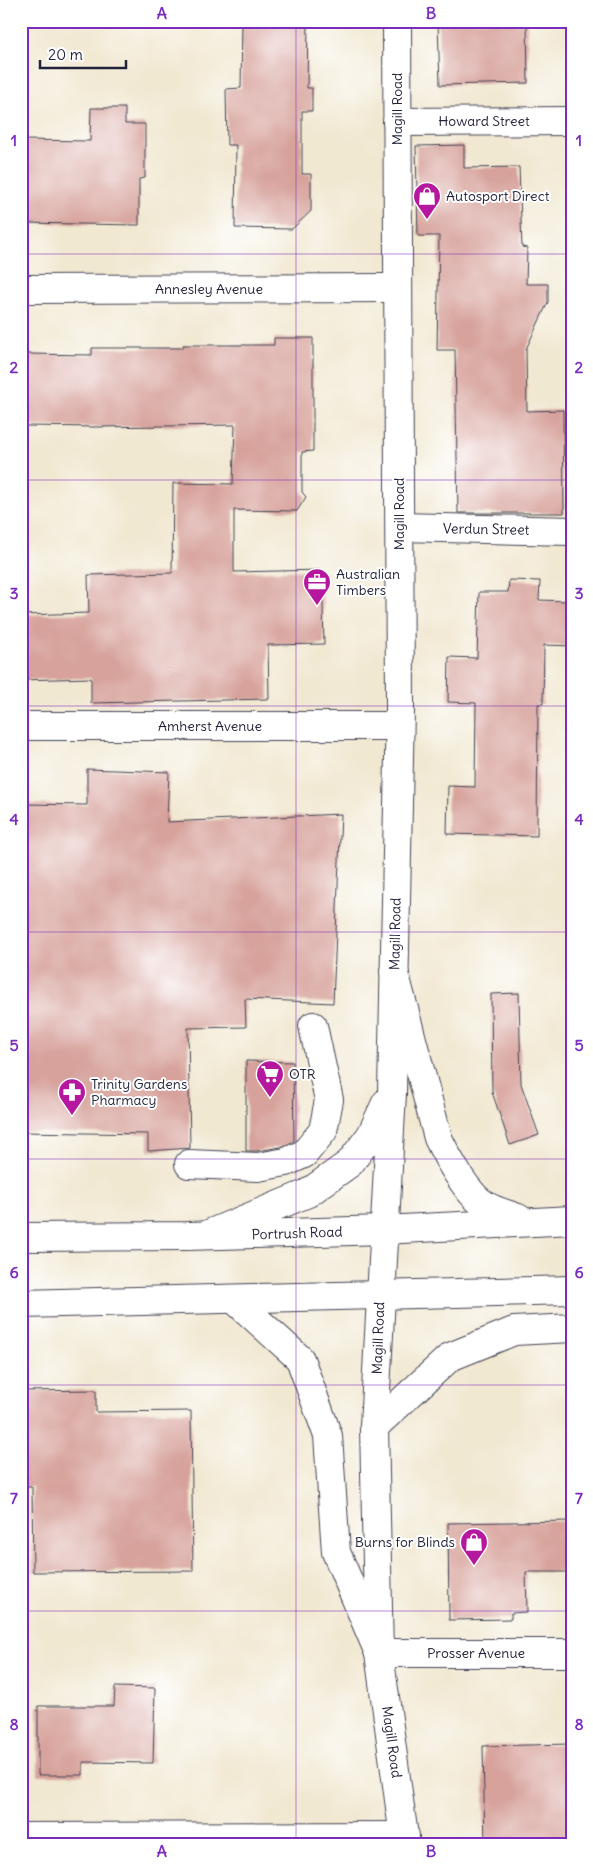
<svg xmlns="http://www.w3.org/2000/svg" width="593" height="1865" viewBox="0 0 593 1865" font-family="Delius,sans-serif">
  <rect width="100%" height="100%" fill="#fff"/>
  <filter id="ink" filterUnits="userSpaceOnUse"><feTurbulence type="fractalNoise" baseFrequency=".02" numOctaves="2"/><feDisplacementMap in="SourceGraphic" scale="10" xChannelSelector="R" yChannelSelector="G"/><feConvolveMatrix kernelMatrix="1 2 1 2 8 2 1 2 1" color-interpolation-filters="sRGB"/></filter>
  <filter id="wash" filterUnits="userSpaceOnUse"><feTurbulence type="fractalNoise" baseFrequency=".0096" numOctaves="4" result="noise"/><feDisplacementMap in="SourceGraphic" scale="20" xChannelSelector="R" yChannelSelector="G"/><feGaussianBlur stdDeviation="1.12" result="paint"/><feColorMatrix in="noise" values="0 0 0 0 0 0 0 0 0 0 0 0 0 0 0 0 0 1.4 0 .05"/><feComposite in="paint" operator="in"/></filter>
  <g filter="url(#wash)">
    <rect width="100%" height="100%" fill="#f1e8d1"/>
    <g id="blocks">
      <g fill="#d7a29b">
        <path d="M 242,21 L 308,21 L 307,88 L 312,88 L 312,111 L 302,111 L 302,174 L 311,174 L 311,211 L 292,229 L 235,228 L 236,145 L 227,145 L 226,89 L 241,88 Z"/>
        <path d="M 527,21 L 528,83 L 440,85 L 438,22 Z"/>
        <path d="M 91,108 L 125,108 L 125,124 L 145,124 L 145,178 L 139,179 L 139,225 L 21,223 L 21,140 L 90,141 Z"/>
        <path d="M 464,145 L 464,168 L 519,167 L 522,247 L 527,248 L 526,284 L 548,284 L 548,302 L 526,349 L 527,411 L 563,410 L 564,513 L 458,513 L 455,350 L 437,350 L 439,236 L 418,236 L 416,146 Z"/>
        <path d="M 274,338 L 313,338 L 313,451 L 302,452 L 302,492 L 306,497 L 297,511 L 234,510 L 234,572 L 322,570 L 324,644 L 268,645 L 269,699 L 91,703 L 91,678 L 21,680 L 21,615 L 89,613 L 88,575 L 172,573 L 173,483 L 233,484 L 235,425 L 96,427 L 26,426 L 27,354 L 92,355 L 92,348 L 183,348 L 183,345 L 274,345 Z"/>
        <path d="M 509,580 L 540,581 L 539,600 L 567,601 L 566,613 L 572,613 L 572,646 L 544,645 L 543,704 L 538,704 L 537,836 L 447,834 L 448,786 L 475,787 L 476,703 L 448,702 L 449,657 L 477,658 L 479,592 L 508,592 Z"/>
        <path d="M 87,769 L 169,772 L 167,822 L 341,814 L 333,1003 L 245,999 L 246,1027 L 188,1028 L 190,1148 L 148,1151 L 148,1134 L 21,1132 L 21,804 L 87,805 Z"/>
        <path d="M 519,993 L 521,1084 L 539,1135 L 510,1145 L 492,1092 L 491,994 Z"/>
        <path d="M 246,1061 L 293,1062 L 294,1141 L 281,1147 L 257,1151 L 246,1151 Z"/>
        <path d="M 96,1390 L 96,1412 L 191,1411 L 193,1571 L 33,1572 L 32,1487 L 21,1487 L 21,1391 Z"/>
        <path d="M 572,1521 L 572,1572 L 526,1572 L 527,1612 L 511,1613 L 511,1619 L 449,1620 L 448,1523 Z"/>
        <path d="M 115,1687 L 155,1688 L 153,1763 L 83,1762 L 83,1775 L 38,1775 L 38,1706 L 114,1706 Z"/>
        <path d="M 572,1744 L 572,1844 L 485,1844 L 483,1746 Z"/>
      </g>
    </g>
  </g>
  <g filter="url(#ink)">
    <use href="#blocks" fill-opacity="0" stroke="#414052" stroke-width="1"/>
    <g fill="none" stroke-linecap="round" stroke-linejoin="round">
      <g stroke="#414052" stroke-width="30">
        <g id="minor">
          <path d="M 397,122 L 572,121"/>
          <path d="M 21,289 L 397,288"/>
          <path d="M 400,527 L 572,531"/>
          <path d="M 21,726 L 399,726"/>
          <path d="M 189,1164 L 258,1167 L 286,1162 L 304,1154 L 323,1131 L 329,1100 L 313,1026"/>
          <path d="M 379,1653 L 572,1653"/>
          <path d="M 21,1837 L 405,1836"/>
        </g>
      </g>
      <g stroke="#414052" stroke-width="30">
        <g id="major">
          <path d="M 397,21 L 400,709 L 392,1093 L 374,1427 L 379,1653 L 405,1844"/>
          <path d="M 206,1235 L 308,1193 L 350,1163 L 371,1135 L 386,1103"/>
          <path d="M 374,1427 L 450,1357 L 514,1331 L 572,1328"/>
        </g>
      </g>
      <g stroke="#414052" stroke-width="30">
        <g id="highway">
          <path d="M 394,971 L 438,1138 C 447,1157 467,1194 485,1205 C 494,1211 507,1214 518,1218"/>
          <path d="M 21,1237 L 187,1236 L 383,1230 L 572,1220"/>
          <path d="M 235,1300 L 300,1359 L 328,1436 L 336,1552 L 379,1653"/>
          <path d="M 21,1304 L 572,1290"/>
        </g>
      </g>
      <use href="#minor" stroke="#fff" stroke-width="28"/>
      <use href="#major" stroke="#fff" stroke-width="28"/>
      <use href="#highway" stroke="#fff" stroke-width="28"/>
    </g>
  </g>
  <path fill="none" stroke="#7b2cbf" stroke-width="1" stroke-opacity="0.55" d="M 296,21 L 296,1844M 21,254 L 572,254M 21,480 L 572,480M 21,706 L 572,706M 21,932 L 572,932M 21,1159 L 572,1159M 21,1385 L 572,1385M 21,1611 L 572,1611"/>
  <defs>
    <g id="shop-pin" transform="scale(1.4375)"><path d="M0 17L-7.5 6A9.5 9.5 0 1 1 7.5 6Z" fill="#b5179e" stroke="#fff"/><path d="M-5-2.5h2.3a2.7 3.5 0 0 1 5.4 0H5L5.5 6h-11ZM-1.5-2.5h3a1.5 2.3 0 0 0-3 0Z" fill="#fff"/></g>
    <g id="office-pin" transform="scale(1.4375)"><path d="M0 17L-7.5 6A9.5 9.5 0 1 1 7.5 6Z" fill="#b5179e" stroke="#fff"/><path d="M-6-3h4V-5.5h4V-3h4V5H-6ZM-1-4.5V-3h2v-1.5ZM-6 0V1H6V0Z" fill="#fff"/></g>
    <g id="supermarket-pin" transform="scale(1.4375)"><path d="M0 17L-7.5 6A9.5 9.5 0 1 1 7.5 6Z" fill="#b5179e" stroke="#fff"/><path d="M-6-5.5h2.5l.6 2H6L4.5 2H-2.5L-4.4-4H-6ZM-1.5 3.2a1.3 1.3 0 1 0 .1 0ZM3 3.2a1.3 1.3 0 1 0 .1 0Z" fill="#fff"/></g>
    <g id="pharmacy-pin" transform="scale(1.4375)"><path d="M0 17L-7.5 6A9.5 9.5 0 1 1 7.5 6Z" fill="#b5179e" stroke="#fff"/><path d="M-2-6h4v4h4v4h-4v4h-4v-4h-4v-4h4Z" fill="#fff"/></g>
  </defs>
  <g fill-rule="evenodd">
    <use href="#shop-pin" x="427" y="196"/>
    <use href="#office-pin" x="317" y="582"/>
    <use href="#supermarket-pin" x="270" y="1074"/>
    <use href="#pharmacy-pin" x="72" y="1092"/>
    <use href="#shop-pin" x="474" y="1542"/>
  </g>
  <g text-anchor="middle" stroke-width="4" stroke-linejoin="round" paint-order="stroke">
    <g font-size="14" fill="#22223b" stroke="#fff">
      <text transform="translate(397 109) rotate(-90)" y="5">Magill Road</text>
      <text x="484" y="126">Howard Street</text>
      <text x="209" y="294">Annesley Avenue</text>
      <text transform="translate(399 514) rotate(-90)" y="5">Magill Road</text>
      <text transform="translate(486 529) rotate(1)" y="5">Verdun Street</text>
      <text x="210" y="731">Amherst Avenue</text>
      <text transform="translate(395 934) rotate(-89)" y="5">Magill Road</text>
      <text transform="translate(297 1233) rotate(-2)" y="5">Portrush Road</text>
      <text transform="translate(378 1338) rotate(-88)" y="5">Magill Road</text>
      <text x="476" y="1658">Prosser Avenue</text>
      <text transform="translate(392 1742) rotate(82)" y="5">Magill Road</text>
    </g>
    <g font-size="14" fill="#22223b" stroke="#fff" text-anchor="start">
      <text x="446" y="201">Autosport Direct</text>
      <text x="336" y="579">Australian<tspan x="336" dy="16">Timbers</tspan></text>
      <text x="289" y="1079">OTR</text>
      <text x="91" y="1089">Trinity Gardens<tspan x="91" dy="16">Pharmacy</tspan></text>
      <text x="455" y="1547" text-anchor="end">Burns for Blinds</text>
    </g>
  </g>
  <rect width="593" height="1865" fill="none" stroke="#fff" stroke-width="55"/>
  <path d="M40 60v8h86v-8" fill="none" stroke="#22223b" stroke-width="2.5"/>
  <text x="48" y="60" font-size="15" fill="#22223b" stroke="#ffffff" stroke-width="4" paint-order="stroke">20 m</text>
  <rect x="28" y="28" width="538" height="1810" fill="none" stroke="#7b2cbf" stroke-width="2"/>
  <g font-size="16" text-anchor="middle" font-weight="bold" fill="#7b2cbf">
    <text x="162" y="19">A</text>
    <text x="431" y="19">B</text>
    <text x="14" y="146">1</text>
    <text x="579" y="146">1</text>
    <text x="14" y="373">2</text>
    <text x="579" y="373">2</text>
    <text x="14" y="599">3</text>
    <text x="579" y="599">3</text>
    <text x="14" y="825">4</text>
    <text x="579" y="825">4</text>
    <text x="14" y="1051">5</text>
    <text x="579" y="1051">5</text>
    <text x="14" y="1278">6</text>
    <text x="579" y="1278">6</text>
    <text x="14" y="1504">7</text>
    <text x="579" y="1504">7</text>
    <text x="14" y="1730">8</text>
    <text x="579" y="1730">8</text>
    <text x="162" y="1857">A</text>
    <text x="431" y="1857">B</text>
  </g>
</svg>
